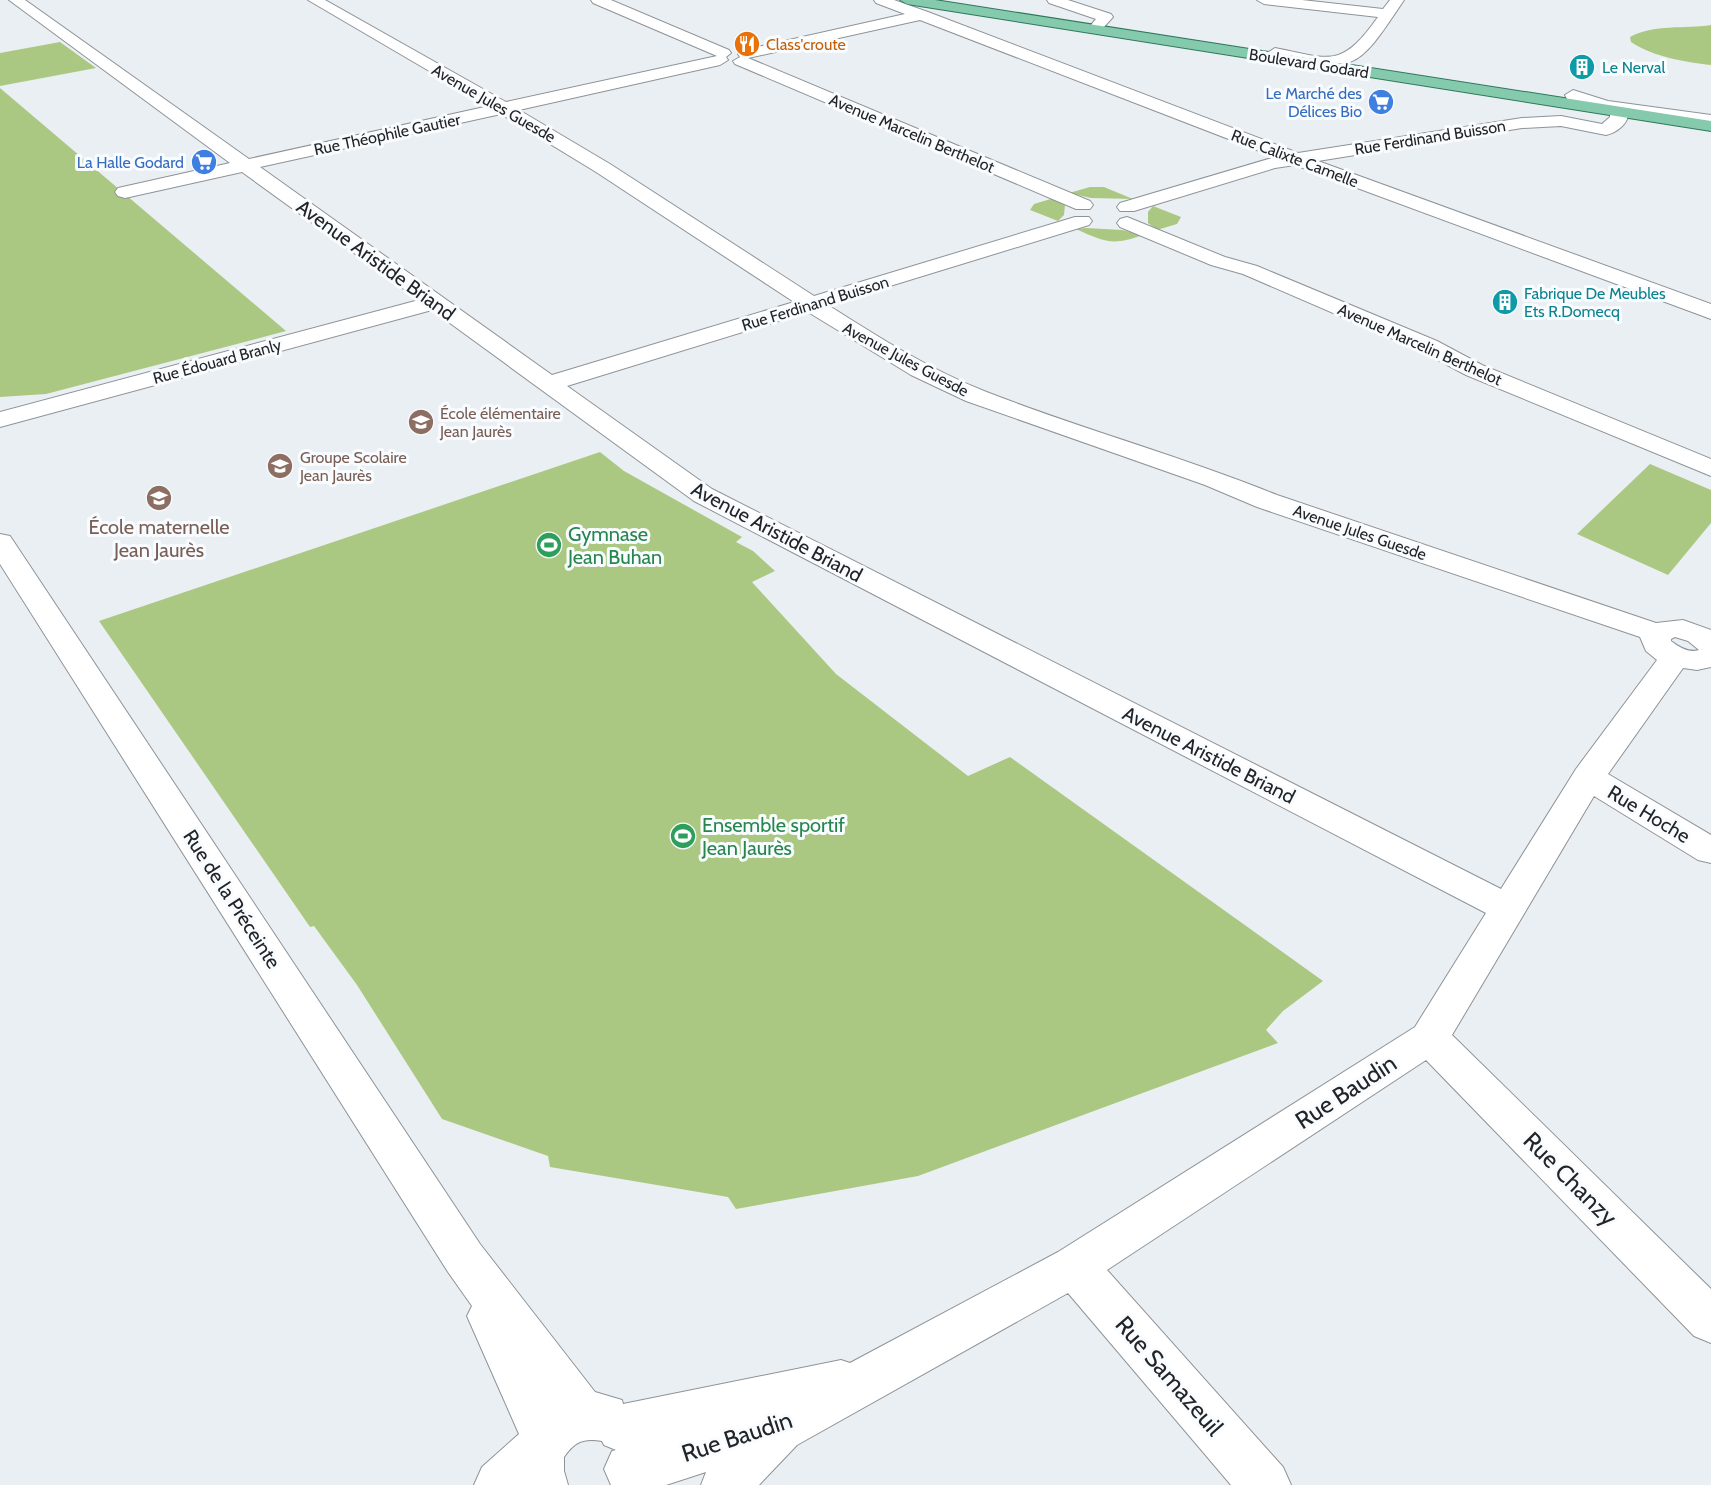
<svg xmlns="http://www.w3.org/2000/svg" width="1711" height="1485" viewBox="0 0 1711 1485" font-family="Cabin,sans-serif">
  <rect width="100%" height="100%" fill="#eaeff4"/>
  <g fill="#abc882">
    <path d="M 1711,25 L 1711,65 C 1684,62 1654,57 1631,42 L 1630,37 C 1653,24 1685,29 1711,25 Z"/>
    <path d="M 60,42 L 96,68 L 0,86 L 0,53 Z"/>
    <path d="M 0,88 L 286,331 L 46,394 L 0,397 Z"/>
    <path d="M 1090,187 L 1104,187 L 1133,199 L 1091,198 L 1069,193 Z"/>
    <path d="M 1054,198 L 1065,205 L 1064,215 L 1058,221 L 1030,210 L 1034,204 Z"/>
    <path d="M 1153,206 L 1181,217 L 1177,224 L 1157,230 L 1148,223 L 1148,212 Z"/>
    <path d="M 1086,228 L 1122,230 L 1143,235 C 1113,246 1104,242 1076,229 Z"/>
    <path d="M 600,452 L 624,471 L 742,537 L 736,542 L 753,551 L 775,571 L 752,582 L 836,674 L 968,776 L 1010,757 L 1323,981 L 1283,1011 L 1266,1030 L 1278,1043 L 918,1176 L 736,1209 L 728,1197 L 550,1167 L 548,1156 L 442,1119 L 357,985 L 314,926 L 310,927 L 99,621 Z"/>
    <path d="M 1650,464 L 1711,490 L 1711,523 L 1668,575 L 1577,534 Z"/>
  </g>
  <g fill="none" stroke-linecap="round" stroke-linejoin="round">
    <g stroke="#8e9397" stroke-width="2">
      <g id="minor">
        <path d="M 9,0 L 25,0 L 249,159 L 489,106 L 308,0 L 325,0 L 506,102 L 717,56 L 593,3 L 591,0 L 611,0 L 729,50 L 731,53 L 726,57 L 728,60 L 720,65 L 519,110 L 610,164 L 814,296 L 1075,217 L 1089,217 L 1092,221 L 1089,225 L 828,305 C 878,337 929,369 984,391 C 1081,429 1181,456 1277,495 L 1656,623 L 1683,620 L 1711,630 L 1711,667 L 1697,670 L 1683,668 L 1608,774 L 1711,835 L 1711,863 L 1698,860 L 1594,796 L 1452,1035 L 1711,1289 L 1711,1343 L 1694,1336 L 1426,1060 L 1107,1270 L 1283,1467 L 1291,1485 L 1231,1485 L 1068,1293 L 797,1445 L 759,1485 L 701,1485 L 706,1472 L 666,1485 L 611,1485 L 604,1469 L 612,1451 L 616,1450 L 604,1445 L 602,1441 C 584,1438 575,1441 564,1457 L 564,1471 L 568,1485 L 474,1485 L 482,1467 L 519,1434 L 467,1316 L 472,1306 L 448,1272 L 0,564 L 0,534 L 10,536 L 14,542 L 480,1244 L 595,1392 L 622,1400 L 623,1404 L 841,1360 L 850,1363 L 1058,1252 L 1415,1027 L 1486,913 L 694,501 L 432,310 L 0,427 L 0,412 L 419,300 L 242,172 L 125,198 L 118,196 L 115,192 L 118,188 L 230,163 ZM 501,114 L 596,172 L 794,302 L 552,375 L 260,167 ZM 808,312 L 911,375 L 966,401 L 1205,485 L 1257,507 L 1640,637 L 1646,651 L 1657,660 L 1576,769 L 1501,889 L 712,489 L 567,386 ZM 1675,637 L 1688,641 L 1699,650 C 1689,653 1680,648 1671,641 L 1671,639 Z"/>
        <path d="M 874,0 L 894,0 L 928,12 L 1298,153 L 1522,118 L 1561,116 L 1602,124 L 1610,117 L 1610,114 L 1567,99 L 1565,95 L 1573,90 L 1608,101 L 1711,115 L 1711,125 L 1628,114 C 1628,124 1616,133 1606,135 L 1561,126 L 1522,128 L 1318,161 L 1711,304 L 1711,319 L 1295,165 L 1275,168 L 1134,211 L 1120,211 L 1117,207 L 1120,203 L 1275,157 L 920,20 L 748,58 L 1090,201 L 1093,205 L 1090,209 L 1076,209 L 735,64 L 733,61 L 740,57 L 738,54 L 740,51 L 905,14 L 876,3 Z"/>
        <path d="M 1047,0 L 1068,0 L 1111,14 L 1113,17 L 1103,28 L 1093,28 L 1091,25 L 1096,19 L 1049,3 Z"/>
        <path d="M 1257,0 L 1302,0 L 1383,9 L 1390,0 L 1404,0 C 1358,68 1358,74 1275,58 L 1267,53 L 1275,48 C 1331,59 1341,69 1378,17 L 1264,4 Z"/>
        <path d="M 1127,217 L 1225,257 L 1257,266 L 1437,341 L 1482,365 L 1711,459 L 1711,476 L 1466,375 L 1421,351 L 1243,274 L 1211,265 L 1120,227 L 1117,223 L 1120,219 Z"/>
      </g>
    </g>
    <g stroke="#2d7959" stroke-width="2">
      <path id="major" d="M 900,0 L 935,0 L 1711,121 L 1711,131 L 907,4 Z"/>
    </g>
    <use href="#minor" fill="#fff" fill-rule="evenodd"/>
    <use href="#major" fill="#85caac" fill-rule="evenodd"/>
  </g>
  <defs>
    <g id="restaurant-disc" transform="scale(1.35)"><circle r="9.5" fill="#e8710a" stroke="#f9fcff"/><path d="M-5-6h1v4h1v-4h1v4h1v-4h1v5L-1.5 .5V6h-2V.5L-5-1ZM5-6V6H3V1.5H1.5Q1.5-4 5-6Z" fill="#fff"/></g>
    <g id="building-disc" transform="scale(1.35)"><circle r="9.5" fill="#0f9aa8" stroke="#f9fcff"/><path d="M-4-6H4V6H1V3H-1V6H-4ZM-2.5-4.3h1.7v1.8h-1.7ZM.8-4.3h1.7v1.8H.8ZM-2.5-1h1.7V.8h-1.7ZM.8-1h1.7V.8H.8Z" fill="#fff"/></g>
    <g id="supermarket-disc" transform="scale(1.35)"><circle r="9.5" fill="#3f7fe0" stroke="#f9fcff"/><path d="M-6-5.5h2.5l.6 2H6L4.5 2H-2.5L-4.4-4H-6ZM-1.5 3.2a1.3 1.3 0 1 0 .1 0ZM3 3.2a1.3 1.3 0 1 0 .1 0Z" fill="#fff"/></g>
    <g id="school-disc" transform="scale(1.35)"><circle r="9.5" fill="#8d6e63" stroke="#f9fcff"/><path d="M0-5L7-2L0 1L-7-2ZM-4 1L0 2.5L4 1V4Q0 6-4 4Z" fill="#fff"/></g>
    <g id="stadium-disc" transform="scale(1.35)"><circle r="9.5" fill="#2e9e5b" stroke="#f9fcff"/><path d="M0-5a6.5 5 0 1 0 0 10a6.5 5 0 1 0 0-10ZM-3.5-1.8h7v3.6h-7Z" fill="#fff"/></g>
  </defs>
  <g fill-rule="evenodd">
    <use href="#restaurant-disc" x="747" y="44"/>
    <use href="#building-disc" x="1582" y="67"/>
    <use href="#supermarket-disc" x="1381" y="102"/>
    <use href="#supermarket-disc" x="204" y="162"/>
    <use href="#building-disc" x="1505" y="302"/>
    <use href="#school-disc" x="421" y="422"/>
    <use href="#school-disc" x="280" y="466"/>
    <use href="#school-disc" x="159" y="498"/>
    <use href="#stadium-disc" x="549" y="545"/>
    <use href="#stadium-disc" x="683" y="836"/>
  </g>
  <g text-anchor="middle" stroke-width="6" stroke-linejoin="round" paint-order="stroke">
    <g font-size="16" fill="#c56008" stroke="#f9fcff" text-anchor="start">
      <text x="766" y="50">Class'croute</text>
    </g>
    <g font-size="16" fill="#222426" stroke="#f9fcff">
      <text transform="translate(1309 63) rotate(9)" y="6">Boulevard Godard</text>
      <text transform="translate(494 103) rotate(30)" y="6">Avenue Jules Guesde</text>
      <text transform="translate(912 133) rotate(23)" y="6">Avenue Marcelin Berthelot</text>
      <text transform="translate(387 134) rotate(-12)" y="6">Rue Théophile Gautier</text>
      <text transform="translate(1430 137) rotate(-9)" y="6">Rue Ferdinand Buisson</text>
      <text transform="translate(1295 158) rotate(21)" y="6">Rue Calixte Camelle</text>
      <text transform="translate(815 303) rotate(-17)" y="6">Rue Ferdinand Buisson</text>
      <text transform="translate(1420 344) rotate(24)" y="6">Avenue Marcelin Berthelot</text>
      <text transform="translate(906 359) rotate(28)" y="6">Avenue Jules Guesde</text>
      <text transform="translate(217 361) rotate(-15)" y="6">Rue Édouard Branly</text>
      <text transform="translate(1360 532) rotate(19)" y="6">Avenue Jules Guesde</text>
    </g>
    <g font-size="16" fill="#0d838f" stroke="#f9fcff" text-anchor="start">
      <text x="1602" y="73">Le Nerval</text>
      <text x="1524" y="299">Fabrique De Meubles<tspan x="1524" dy="18">Ets R.Domecq</tspan></text>
    </g>
    <g font-size="16" fill="#366cbe" stroke="#f9fcff" text-anchor="end">
      <text x="1362" y="99">Le Marché des<tspan x="1362" dy="18">Délices Bio</tspan></text>
      <text x="184" y="168">La Halle Godard</text>
    </g>
    <g font-size="16" fill="#785e54" stroke="#f9fcff" text-anchor="start">
      <text x="440" y="419">École élémentaire<tspan x="440" dy="18">Jean Jaurès</tspan></text>
      <text x="300" y="463">Groupe Scolaire<tspan x="300" dy="18">Jean Jaurès</tspan></text>
    </g>
    <g font-size="20" fill="#222426" stroke="#f9fcff">
      <text transform="translate(376 260) rotate(36)" y="7">Avenue Aristide Briand</text>
      <text transform="translate(777 532) rotate(28)" y="7">Avenue Aristide Briand</text>
      <text transform="translate(1209 755) rotate(27)" y="7">Avenue Aristide Briand</text>
      <text transform="translate(1649 814) rotate(31)" y="7">Rue Hoche</text>
      <text transform="translate(232 899) rotate(57)" y="7">Rue de la Préceinte</text>
    </g>
    <g font-size="20" fill="#785e54" stroke="#f9fcff">
      <text x="159" y="534">École maternelle<tspan x="159" dy="23">Jean Jaurès</tspan></text>
    </g>
    <g font-size="20" fill="#27864d" stroke="#f9fcff" text-anchor="start">
      <text x="568" y="541">Gymnase<tspan x="568" dy="23">Jean Buhan</tspan></text>
      <text x="702" y="832">Ensemble sportif<tspan x="702" dy="23">Jean Jaurès</tspan></text>
    </g>
    <g font-size="24" fill="#222426" stroke="#f9fcff">
      <text transform="translate(1346 1092) rotate(-33)" y="8">Rue Baudin</text>
      <text transform="translate(1570 1179) rotate(45)" y="8">Rue Chanzy</text>
      <text transform="translate(1169 1376) rotate(49)" y="8">Rue Samazeuil</text>
      <text transform="translate(737 1437) rotate(-18)" y="8">Rue Baudin</text>
    </g>
  </g>
</svg>
